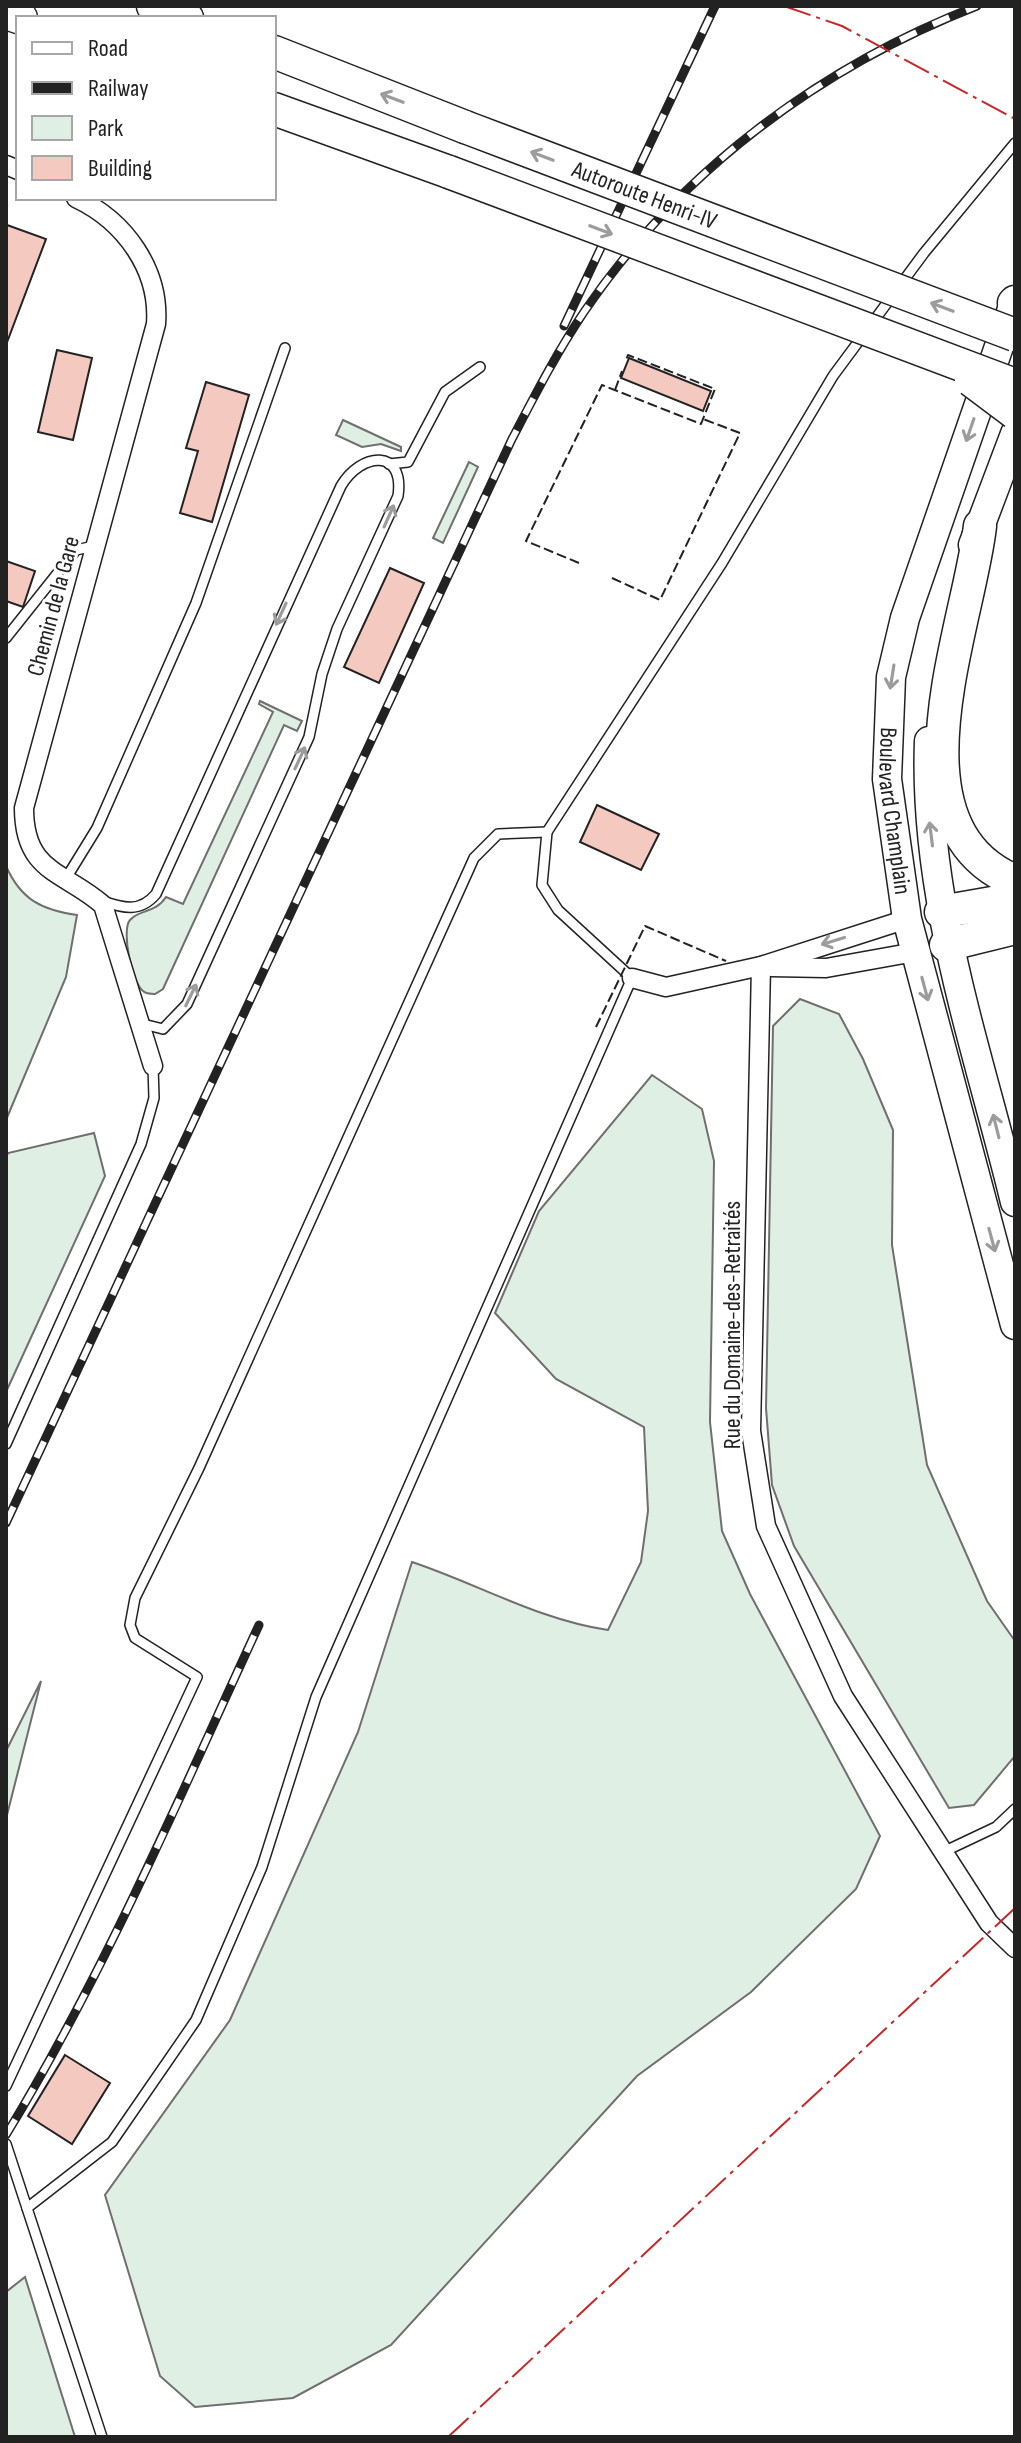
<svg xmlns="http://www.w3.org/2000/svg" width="1021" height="2443" viewBox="0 0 1021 2443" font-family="'Sofia Sans Condensed',sans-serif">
  <rect width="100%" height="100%" fill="#fff"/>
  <g fill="#e0efe3" stroke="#6f6f6f" stroke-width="2">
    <path d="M 343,420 L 401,447 L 401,451 L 381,444 L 362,447 L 336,435 Z"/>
    <path d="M 469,462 L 478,467 L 443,543 L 433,538 Z"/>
    <path d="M 260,701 L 302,721 L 297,731 L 284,725 L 163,989 L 155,994 C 151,994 146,994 143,991 C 132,983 121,930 130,920 C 139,909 155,914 166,897 L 183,904 L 273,712 L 259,704 Z"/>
    <path d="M 6,866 C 21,900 42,910 77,915 L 66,977 L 6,1120 Z"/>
    <path d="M 800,999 L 839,1014 L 863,1059 L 893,1130 L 892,1245 L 927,1465 L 987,1601 L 1015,1641 L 1015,1756 L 974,1805 L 949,1808 L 794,1546 L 772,1485 L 766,1408 L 773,1026 Z"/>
    <path d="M 652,1075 L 702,1109 L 714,1161 L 710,1422 L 722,1531 L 750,1594 L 880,1836 L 856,1889 L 751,1992 L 637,2076 L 391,2345 L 293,2398 L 195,2407 L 160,2376 L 105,2195 L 230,2020 L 358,1732 L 412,1562 C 478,1584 539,1620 608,1630 L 641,1562 L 648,1511 L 644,1427 L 556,1379 L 495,1313 L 539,1211 Z"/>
    <path d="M 94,1133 L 105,1176 L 6,1392 L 6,1158 L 8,1153 Z"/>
    <path d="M 41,1681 L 6,1819 L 6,1751 Z"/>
    <path d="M 25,2277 L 75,2437 L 6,2437 L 6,2292 Z"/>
  </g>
  <g fill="#f3c9c0" stroke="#222" stroke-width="2">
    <path d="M 7,225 L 46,239 L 6,345 L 6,228 Z"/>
    <path d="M 57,350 L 92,358 L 73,440 L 38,432 Z"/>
    <path d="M 629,358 L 711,391 L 703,411 L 621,378 Z"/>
    <path d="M 206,382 L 249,395 L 212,522 L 180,513 L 198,451 L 186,448 Z"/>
    <path d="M 6,561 L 35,571 L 23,607 L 6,601 Z"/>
    <path d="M 390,568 L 424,583 L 379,683 L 344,667 Z"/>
    <path d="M 597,805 L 659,834 L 641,870 L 580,842 Z"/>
    <path d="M 65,2055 L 110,2083 L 72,2144 L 28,2116 Z"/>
  </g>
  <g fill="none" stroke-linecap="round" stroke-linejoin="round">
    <g stroke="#222" stroke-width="12">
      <g id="service">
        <path d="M 389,464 L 408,462 L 445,392 L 480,367"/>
        <path d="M 6,638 L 76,550 L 94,546"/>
        <path d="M 65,880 L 97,828 L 196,603 L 285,348"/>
        <path d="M 102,901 C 123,908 140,913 156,894 L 341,486 C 361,452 405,448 398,496 L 337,629 L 322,674 L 309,737 L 187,1004 L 163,1029 L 143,1024"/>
        <path d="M 6,1444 L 141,1144 L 154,1098 L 153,1066"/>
        <path d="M 941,1853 L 996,1827 L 1015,1809"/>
        <path d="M 6,2086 L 197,1677 L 135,1638 L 130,1625 L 135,1598 L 199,1468 L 474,858 L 498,834 L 547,832"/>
        <path d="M 6,2144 L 102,2437"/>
        <path d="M 27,2208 L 112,2142 L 196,2020 L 262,1867 L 316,1697 L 632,978 L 558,910 L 542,885 L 547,832 L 722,563 L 833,376 L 924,253 L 1015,143"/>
      </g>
    </g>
    <g stroke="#222" stroke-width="21">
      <g id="minor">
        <path d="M 6,165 L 18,170"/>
        <path d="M 76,198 C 125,221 160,270 156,324 L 24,808 C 24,873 64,871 103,905 L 153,1066"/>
        <path d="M 761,966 L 751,1431 L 766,1526 L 843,1696 L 989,1923 L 1015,1948"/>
        <path d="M 771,967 L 826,968 L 915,952"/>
        <path d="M 632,978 L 666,987 L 761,966 L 907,919"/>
      </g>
    </g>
    <g stroke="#222" stroke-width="31">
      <g id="primary">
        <path id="s1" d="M 1012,309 L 905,618 L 891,677 L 887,779 L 907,919 L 1015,1325"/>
        <path d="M 973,545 L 1015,434"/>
        <path d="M 929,741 C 923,900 978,1049 1015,1202"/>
      </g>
    </g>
    <g stroke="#222" stroke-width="35">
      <g id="motorway">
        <path d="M 153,6 L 187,18"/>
        <path d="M 6,13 L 21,18"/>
        <path d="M 274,52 L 465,127"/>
        <path d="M 274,109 L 449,172"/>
        <path d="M 1014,303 L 1015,302"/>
        <path d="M 980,526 C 969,626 883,826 1015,881"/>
        <path d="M 941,912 L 1015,899"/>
        <path d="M 946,945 L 1015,928"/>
      </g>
    </g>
    <use href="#service" stroke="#fff" stroke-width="9"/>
    <use href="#minor" stroke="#fff" stroke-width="18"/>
    <use href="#primary" stroke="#fff" stroke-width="28"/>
    <use href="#motorway" stroke="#fff" stroke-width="32"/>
    <g stroke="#222" stroke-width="9">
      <g id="rail">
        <path d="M 564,326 L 715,6"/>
        <path d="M 6,1523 L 512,439 C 535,395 557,352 584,312 C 679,172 820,67 977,6"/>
        <path d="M 6,2135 C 105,1972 179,1798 259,1625"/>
      </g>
    </g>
    <use href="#rail" stroke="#fff" stroke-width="6" stroke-dasharray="18" stroke-linecap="butt"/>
    <g stroke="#222" stroke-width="35" stroke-linecap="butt">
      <g id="motorway-bridge">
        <path id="s2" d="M 465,127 L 1015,335"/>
        <path d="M 449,172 L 1015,385"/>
        <path d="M 971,380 L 1015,413"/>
      </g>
    </g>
    <use href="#motorway-bridge" stroke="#fff" stroke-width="32"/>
    <g stroke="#222" stroke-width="2" stroke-dasharray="10 4" stroke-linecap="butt">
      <path d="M 615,390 L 622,371"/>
      <path d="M 579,563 L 526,541 L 602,385 L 701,424 L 715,389 L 628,355 L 626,360"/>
      <path d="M 612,578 L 660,600 L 740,433 L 703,419"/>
      <path d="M 596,1027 L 645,926 L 726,961"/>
    </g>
    <g stroke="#c62828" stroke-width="2" stroke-dasharray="28 6 4 6" stroke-linecap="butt">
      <path d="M 784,6 L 842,26 L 1015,119"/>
      <path d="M 448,2437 L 1015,1908"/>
    </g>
  </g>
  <defs><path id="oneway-shaft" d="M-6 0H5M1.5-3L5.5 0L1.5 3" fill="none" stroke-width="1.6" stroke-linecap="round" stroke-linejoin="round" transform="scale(2)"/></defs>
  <g stroke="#9c9c9c">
    <use href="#oneway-shaft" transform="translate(392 98) rotate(-159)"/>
    <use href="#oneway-shaft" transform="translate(542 156) rotate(-159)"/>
    <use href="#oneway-shaft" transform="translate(601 230) rotate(21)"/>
    <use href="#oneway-shaft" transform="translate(942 307) rotate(-159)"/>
    <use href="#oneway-shaft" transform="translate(970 430) rotate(109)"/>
    <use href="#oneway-shaft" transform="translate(389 516) rotate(-66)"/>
    <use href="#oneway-shaft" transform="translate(281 614) rotate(115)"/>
    <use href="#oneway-shaft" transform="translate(892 677) rotate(99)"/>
    <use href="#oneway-shaft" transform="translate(300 758) rotate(-65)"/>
    <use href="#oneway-shaft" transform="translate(931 834) rotate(-97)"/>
    <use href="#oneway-shaft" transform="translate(833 941) rotate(163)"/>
    <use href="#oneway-shaft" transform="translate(925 989) rotate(75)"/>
    <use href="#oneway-shaft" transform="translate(191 995) rotate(-64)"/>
    <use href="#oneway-shaft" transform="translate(996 1126) rotate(-104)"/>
    <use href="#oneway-shaft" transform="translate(992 1240) rotate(75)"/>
  </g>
  <g text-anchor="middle" stroke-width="6" stroke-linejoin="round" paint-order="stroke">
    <g font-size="24" fill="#222" stroke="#fff">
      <text dy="8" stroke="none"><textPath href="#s2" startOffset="192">Autoroute Henri-IV</textPath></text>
      <text transform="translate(53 606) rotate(-75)" y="8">Chemin de la Gare</text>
      <text dy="8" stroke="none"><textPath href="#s1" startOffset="522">Boulevard Champlain</textPath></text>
      <text transform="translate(732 1325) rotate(-90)" y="8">Rue du Domaine-des-Retraités</text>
    </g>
  </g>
  <rect width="1021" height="2443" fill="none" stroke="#222222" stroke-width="16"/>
  <rect x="16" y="16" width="260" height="184" fill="#ffffff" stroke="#a7a7a7" stroke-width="2"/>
  <rect x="32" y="42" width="40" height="12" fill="#ffffff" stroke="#a7a7a7" stroke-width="2"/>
  <text x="88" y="56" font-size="24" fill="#222222">Road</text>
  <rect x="32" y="82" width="40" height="12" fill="#222222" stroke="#a7a7a7" stroke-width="2"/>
  <text x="88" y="96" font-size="24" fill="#222222">Railway</text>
  <rect x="32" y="116" width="40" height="24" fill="#e0efe3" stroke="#a7a7a7" stroke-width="2"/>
  <text x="88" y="136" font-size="24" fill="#222222">Park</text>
  <rect x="32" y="156" width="40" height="24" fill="#f3c9c0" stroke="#a7a7a7" stroke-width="2"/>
  <text x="88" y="176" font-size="24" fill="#222222">Building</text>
</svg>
